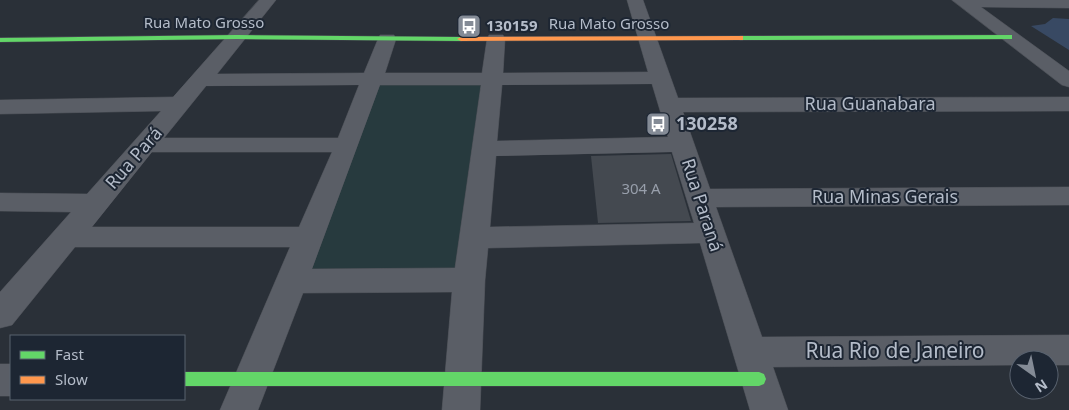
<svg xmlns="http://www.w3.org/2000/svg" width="1069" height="410" viewBox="0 0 1069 410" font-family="'Noto Sans',sans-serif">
  <rect width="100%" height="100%" fill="#2a3038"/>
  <path fill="#273a3e" d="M 370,84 L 483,85 L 461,272 L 291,278 Z"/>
  <path fill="#384963" d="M 1053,18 L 1069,19 L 1069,50 L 1031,26 L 1045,24 Z"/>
  <path fill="#444950" d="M 671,154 L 691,221 L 598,223 L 591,156 Z"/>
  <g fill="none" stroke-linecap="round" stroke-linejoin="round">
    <g stroke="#484c53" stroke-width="1">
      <g id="street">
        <path d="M 259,0 L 276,0 L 217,74 L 364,73 L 378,39 L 380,35 L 394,35 L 396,39 L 385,73 L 482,73 L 487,39 L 489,35 L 503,35 L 505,39 L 503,73 L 648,72 L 627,0 L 643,0 L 678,98 L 1069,97 L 1069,111 L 683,112 L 710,189 L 1069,187 L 1069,205 L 716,207 L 762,337 L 1069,335 L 1069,365 L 1049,365 L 1049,360 L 1019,360 L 1019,365 L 773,367 L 788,410 L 750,410 L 700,243 L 488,248 L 485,280 L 480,410 L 442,410 L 452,292 L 303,293 L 258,410 L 220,410 L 290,247 L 75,247 L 12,325 L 0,328 L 0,292 L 71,212 L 0,211 L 0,193 L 87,194 L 161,111 L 0,114 L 0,100 L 173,97 ZM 652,84 L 668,137 L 497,141 L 502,85 ZM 359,85 L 338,138 L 164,138 L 206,86 ZM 380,85 L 481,85 L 455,268 L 312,269 ZM 152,152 L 332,152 L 299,227 L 92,227 ZM 672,152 L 694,223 L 490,227 L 496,156 Z"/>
        <path d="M 952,0 L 1069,0 L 1069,8 L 981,7 L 1069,71 L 1069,87 L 1062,85 Z"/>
        <rect x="0" y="364" width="11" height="32"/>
      </g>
    </g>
    <g stroke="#484c53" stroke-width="1">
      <g id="fast">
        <path d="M 237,35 L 461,37 L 465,39 L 461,41 L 237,39 L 0,42 L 0,38 Z"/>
        <path d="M 1009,35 L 1012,35 L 1012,39 L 740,40 L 736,38 L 740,36 Z"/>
        <path d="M 184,372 L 759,372 L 764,374 L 766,379 L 764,384 L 759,386 L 184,386 Z"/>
      </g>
    </g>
    <g stroke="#484c53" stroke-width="1">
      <path id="slow" d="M 740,36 L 743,36 L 743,40 L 461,41 L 457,39 L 461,37 Z"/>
    </g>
    <use href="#street" fill="#5a5e66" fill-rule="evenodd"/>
    <use href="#fast" fill="#63d668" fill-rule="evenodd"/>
    <use href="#slow" fill="#ff974d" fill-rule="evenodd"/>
  </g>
  <defs>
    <g id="bus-square" transform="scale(1.25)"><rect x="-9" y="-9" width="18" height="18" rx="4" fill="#848b96" stroke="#1d2633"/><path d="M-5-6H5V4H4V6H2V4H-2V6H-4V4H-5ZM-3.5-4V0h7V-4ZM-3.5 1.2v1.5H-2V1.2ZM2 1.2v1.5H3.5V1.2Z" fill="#fff"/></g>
  </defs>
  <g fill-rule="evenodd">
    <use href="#bus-square" x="469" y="26"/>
    <use href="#bus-square" x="658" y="124"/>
  </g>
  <g text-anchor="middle" stroke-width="4" stroke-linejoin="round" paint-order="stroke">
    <g font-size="15" fill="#b4bcc9" stroke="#1d2633">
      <text x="204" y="28">Rua Mato Grosso</text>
      <text x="609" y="29">Rua Mato Grosso</text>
    </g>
    <g font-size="15" font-weight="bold" fill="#b4bcc9" stroke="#1d2633" text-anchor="start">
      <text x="486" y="31">130159</text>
    </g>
    <g font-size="15" fill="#989fab">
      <text x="641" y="194">304 A</text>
    </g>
    <g font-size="18" fill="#b4bcc9" stroke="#1d2633">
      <text x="870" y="110">Rua Guanabara</text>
      <text transform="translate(134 158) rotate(-49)" y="6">Rua Pará</text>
      <text x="885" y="203">Rua Minas Gerais</text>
      <text transform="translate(702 205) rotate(72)" y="6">Rua Paraná</text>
    </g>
    <g font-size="18" font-weight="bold" fill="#b4bcc9" stroke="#1d2633" text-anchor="start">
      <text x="676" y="130">130258</text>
    </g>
    <g font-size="21" fill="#b4bcc9" stroke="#1d2633">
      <text x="895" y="358">Rua Rio de Janeiro</text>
    </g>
  </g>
  <rect x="10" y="335" width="175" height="65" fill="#1d2633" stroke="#59626f"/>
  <rect x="20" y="351" width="25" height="8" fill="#63d668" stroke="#59626f"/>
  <text x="55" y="360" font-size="15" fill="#b4bcc9">Fast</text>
  <rect x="20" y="376" width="25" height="8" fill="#ff974d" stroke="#59626f"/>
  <text x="55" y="385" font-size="15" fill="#b4bcc9">Slow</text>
  <g transform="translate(1034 375) rotate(147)"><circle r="24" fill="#1d2633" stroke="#59626f"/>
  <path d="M0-4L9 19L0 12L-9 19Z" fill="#848b96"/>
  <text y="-8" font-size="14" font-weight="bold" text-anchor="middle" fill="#b4bcc9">N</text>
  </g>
</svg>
